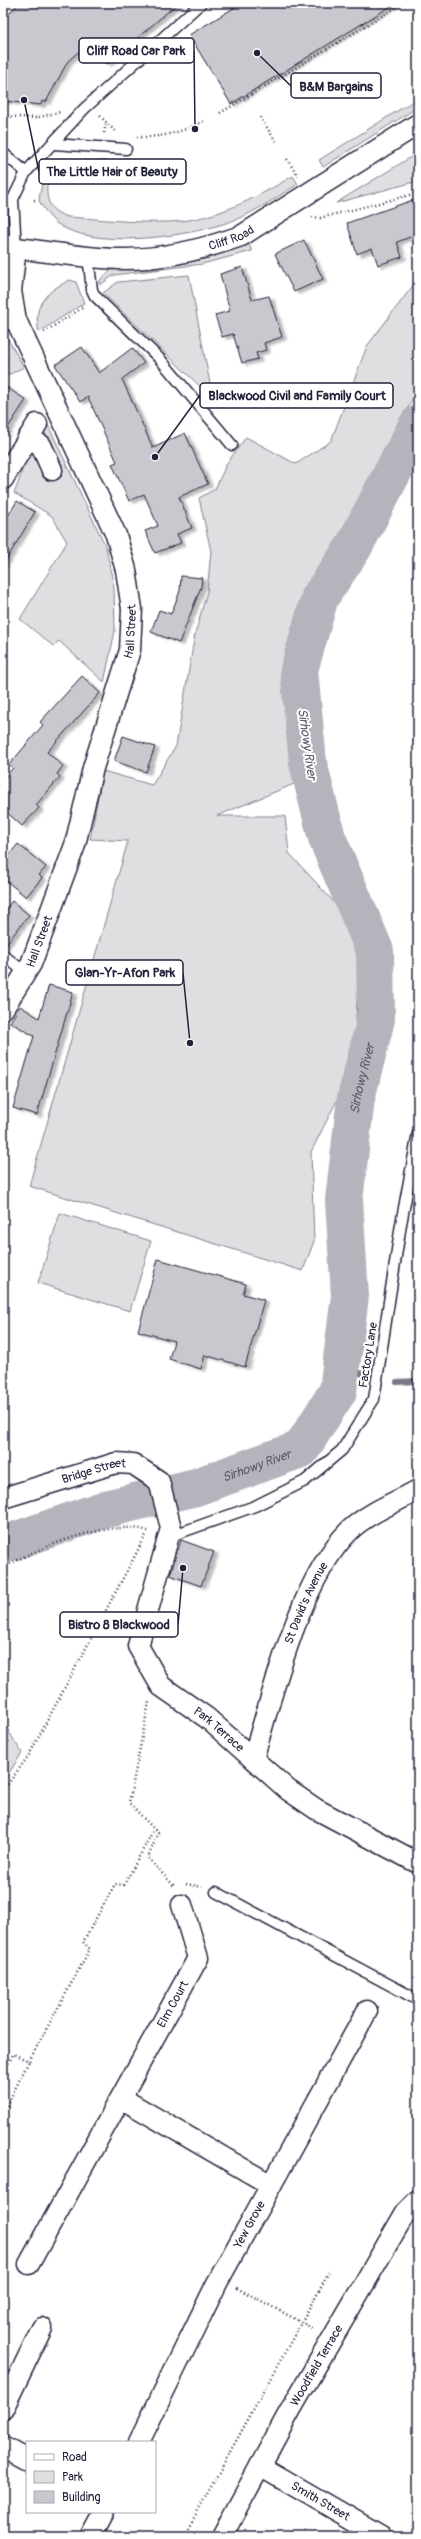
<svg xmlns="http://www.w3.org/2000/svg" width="421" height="2539" viewBox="0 0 421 2539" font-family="Pangolin,sans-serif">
  <defs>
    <filter id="shadow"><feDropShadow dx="4.5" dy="2.5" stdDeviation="1" flood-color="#0004"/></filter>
  </defs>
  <rect width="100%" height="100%" fill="#fff"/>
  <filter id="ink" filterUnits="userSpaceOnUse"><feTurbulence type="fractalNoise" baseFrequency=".025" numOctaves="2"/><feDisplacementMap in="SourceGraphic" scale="8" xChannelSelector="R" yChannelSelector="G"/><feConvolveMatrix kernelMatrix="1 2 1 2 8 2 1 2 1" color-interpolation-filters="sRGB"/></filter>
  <g filter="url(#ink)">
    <g fill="#dfdfe2" stroke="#80808e">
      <path d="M 418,98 L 418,107 L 323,167 L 319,160 Z"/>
      <path d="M 418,153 L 418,181 L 336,203 L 411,157 Z"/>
      <path d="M 69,160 L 108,161 L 108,171 L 64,169 L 54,177 L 47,186 C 46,204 52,212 68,217 C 100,219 133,223 165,222 C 211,222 254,199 293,176 L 298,184 C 274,199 250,216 223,224 C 182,237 93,250 56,223 C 49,217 44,209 39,201 C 41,181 48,164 69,160 Z"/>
      <path d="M 248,242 L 252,251 L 202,264 L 114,275 L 100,285 L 100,280 L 111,270 L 176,264 L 209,258 Z"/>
      <path d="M 189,275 L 212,394 L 208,394 L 103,293 L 118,282 Z"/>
      <path d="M 418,279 L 418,389 L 316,579 L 288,661 L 294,784 L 217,816 L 285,816 L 289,853 L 361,932 L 355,1035 L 344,1086 L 311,1152 L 314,1241 L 303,1271 L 29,1186 L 128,841 L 90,839 L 103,771 L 152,785 L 176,746 L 195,634 L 207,592 L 211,551 L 199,498 L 215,489 L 227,463 L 246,437 L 296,464 L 331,441 L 367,346 Z"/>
      <path d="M 70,280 L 76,282 L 84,303 L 39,332 C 32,304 47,291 70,280 Z"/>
      <path d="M 3,338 L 7,338 L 24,367 L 8,375 L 3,374 Z"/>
      <path d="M 48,425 L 106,547 L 114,588 L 115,631 L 104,682 L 59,641 L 53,646 L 20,619 L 67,542 L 52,516 L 14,493 C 20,481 21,471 26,458 L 33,455 L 60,470 L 43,434 Z"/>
      <path d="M 60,1213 L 151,1241 L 130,1311 L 38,1283 Z"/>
      <path d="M 3,1722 L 22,1753 L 3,1782 Z"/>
    </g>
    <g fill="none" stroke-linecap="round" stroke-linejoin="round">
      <g stroke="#7a7a88" stroke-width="6">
        <path d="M 340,1371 L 368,1374"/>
        <path d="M 397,1382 L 418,1381"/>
      </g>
      <path stroke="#b4b4bc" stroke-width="38" id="s1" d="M 3,1545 L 106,1509 L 196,1487 L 301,1449 L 338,1391 L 350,1296 L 344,1200 L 356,1098 L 376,1019 L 375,951 L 327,838 L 308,763 L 299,670 L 320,597 L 353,548 L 418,424"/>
    </g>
    <g fill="#c8c8cf" stroke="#22223b" filter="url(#shadow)">
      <path d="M 19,3 L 178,3 L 107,64 L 89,43 L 68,61 L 46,102 L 42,101 L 41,105 L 3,101 L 3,20 Z"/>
      <path d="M 242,3 L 396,3 L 231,104 L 189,35 Z"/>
      <path d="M 413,200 L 414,204 L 418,203 L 418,234 L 397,242 L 402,257 L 378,265 L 372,248 L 357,254 L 347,223 Z"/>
      <path d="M 304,240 L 323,279 L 294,292 L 275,254 Z"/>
      <path d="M 242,267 L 252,300 L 269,296 L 282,337 L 264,343 L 266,350 L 256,353 L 258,359 L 242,363 L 233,334 L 222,337 L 215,315 L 230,311 L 220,274 Z"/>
      <path d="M 82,347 L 99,373 L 132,348 L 144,363 L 122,379 L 153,448 L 185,433 L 208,484 L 179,497 L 192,528 L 177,534 L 181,543 L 155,553 L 145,531 L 158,526 L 144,494 L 129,501 L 112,464 L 117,462 L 88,397 L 80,402 L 55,365 Z"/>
      <path d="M 3,385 L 26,400 L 3,435 Z"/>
      <path d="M 17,501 L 35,512 L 3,565 L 3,524 Z"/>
      <path d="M 181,576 L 202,578 L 201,587 L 179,643 L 151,632 L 159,610 L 171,614 L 180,591 Z"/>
      <path d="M 82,676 L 100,693 L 47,752 L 63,766 L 57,774 L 60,777 L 36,805 L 39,808 L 22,826 L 3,809 L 3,779 L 13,768 L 9,765 L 43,725 L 40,722 Z"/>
      <path d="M 123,736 L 155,747 L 146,772 L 114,761 Z"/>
      <path d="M 18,844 L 46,867 L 39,875 L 42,878 L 26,897 L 3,878 L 3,862 Z"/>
      <path d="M 12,901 L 29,915 L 3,948 L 3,912 Z"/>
      <path d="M 49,985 L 73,992 L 37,1115 L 13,1108 L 34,1036 L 10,1022 L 20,1006 L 39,1018 Z"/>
      <path d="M 158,1259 L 246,1284 L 243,1294 L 264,1300 L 245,1367 L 205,1355 L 201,1369 L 169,1359 L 174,1341 L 138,1331 Z"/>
      <path d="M 181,1540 L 214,1552 L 201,1586 L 170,1575 Z"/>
    </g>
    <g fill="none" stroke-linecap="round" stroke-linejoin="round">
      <g stroke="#22223b" stroke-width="13">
        <g id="lane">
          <path d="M 54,144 L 126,149"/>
          <path d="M 3,153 L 26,172"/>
          <path d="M 3,237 L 16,248"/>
          <path d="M 16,248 L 13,199 L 26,172 L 84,109 L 201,3"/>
          <path d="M 88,256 L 92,290 L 95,296 L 160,359 L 232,445"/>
          <path d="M 3,326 L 16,320"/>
          <path d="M 3,955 L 26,973"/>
          <path d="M 168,1537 L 255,1506 L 305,1481 L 342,1450 L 374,1399 L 401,1224 L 418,1133"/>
          <path d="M 216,1892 L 418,2000"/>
        </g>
      </g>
      <g stroke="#22223b" stroke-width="23">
        <g id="street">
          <path d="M 28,438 L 41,445 L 52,470"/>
          <path d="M 3,479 L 37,424"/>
          <path id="s2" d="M 3,1009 L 31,964 L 75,845 L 93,768 L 130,650 L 132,609 L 126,570 L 116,535 L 16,320 L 11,291 L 16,248 C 52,252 89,259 125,259 C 165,259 204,249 241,236 L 418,124"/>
          <path id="s3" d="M 3,1498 L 116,1463 L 133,1464 L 159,1481 L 171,1528 L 138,1646 L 161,1686 L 207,1718 L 288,1790 L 316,1809 L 418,1863"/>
          <path id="s4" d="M 253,1759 C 273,1692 300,1579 350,1530 C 368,1513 396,1502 418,1490"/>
          <path d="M 121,2098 L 271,2185"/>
          <path id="s5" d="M 29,2264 L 198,1958 L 182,1905"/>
          <path d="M 3,2409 L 42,2328"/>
          <path id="s6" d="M 139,2442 L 217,2283 L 367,2011"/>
          <path d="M 3,2447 L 27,2460"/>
          <path id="s7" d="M 260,2466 L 381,2536"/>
          <path d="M 91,2536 L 104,2512"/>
          <path id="s8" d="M 222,2536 L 291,2409 L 406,2212 L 418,2200"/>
        </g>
      </g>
      <g stroke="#22223b" stroke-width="2.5" stroke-dasharray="1 3" stroke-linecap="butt">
        <path d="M 220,113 L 404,3"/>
        <path d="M 3,116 L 35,118 L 60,112"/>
        <path d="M 100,116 L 116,132"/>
        <path d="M 260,117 L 277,143"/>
        <path d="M 104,133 L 106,124"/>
        <path d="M 137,137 C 161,138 182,132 204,121"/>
        <path d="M 287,159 L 298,176"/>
        <path d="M 34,200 L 37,200"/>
        <path d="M 312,217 L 320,218 L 418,193"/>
        <path d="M 44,332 L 84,307"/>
        <path d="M 3,1568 C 36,1548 111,1518 148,1531"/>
        <path d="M 149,1702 L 129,1803 L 158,1833 L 148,1858 L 175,1887"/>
        <path d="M 3,1791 L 29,1755 L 146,1535"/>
        <path d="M 186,1884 L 202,1887"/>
        <path d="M 3,2074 L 13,2054 L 29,2061 L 90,1949 L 83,1942 L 115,1884 L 124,1885 L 154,1829"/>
        <path d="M 3,2113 L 29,2061"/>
        <path d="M 237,2288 L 314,2329"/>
        <path d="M 184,2536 L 330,2270"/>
      </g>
      <use href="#lane" stroke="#fff" stroke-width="10"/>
      <use href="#street" stroke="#fff" stroke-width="20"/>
    </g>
  </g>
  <g text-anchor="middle" stroke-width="4" stroke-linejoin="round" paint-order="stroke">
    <g font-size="12" fill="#22223b" stroke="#fff">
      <text dy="4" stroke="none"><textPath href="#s2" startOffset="1028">Cliff Road</textPath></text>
      <text dy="4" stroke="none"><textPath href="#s2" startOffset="401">Hall Street</textPath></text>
      <text dy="4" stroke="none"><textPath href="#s2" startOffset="77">Hall Street</textPath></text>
      <text transform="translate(368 1355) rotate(-81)" y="4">Factory Lane</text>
      <text dy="4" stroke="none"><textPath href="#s3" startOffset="95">Bridge Street</textPath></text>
      <text dy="4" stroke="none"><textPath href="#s4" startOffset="165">St David's Avenue</textPath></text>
      <text dy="4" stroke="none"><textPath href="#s3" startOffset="456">Park Terrace</textPath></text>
      <text dy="4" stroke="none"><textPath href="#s5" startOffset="297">Elm Court</textPath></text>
      <text dy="4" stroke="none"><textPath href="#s6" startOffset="244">Yew Grove</textPath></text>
      <text dy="4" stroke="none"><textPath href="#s8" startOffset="195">Woodfield Terrace</textPath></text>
      <text dy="4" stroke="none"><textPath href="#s7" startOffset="70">Smith Street</textPath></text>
    </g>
    <g font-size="13" font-style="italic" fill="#5c5c6f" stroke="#fff">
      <text transform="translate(308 744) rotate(82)" y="5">Sirhowy River</text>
      <text dy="5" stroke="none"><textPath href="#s1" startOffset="697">Sirhowy River</textPath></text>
      <text dy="5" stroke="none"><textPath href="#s1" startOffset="266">Sirhowy River</textPath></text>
    </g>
  </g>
  <path fill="none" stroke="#22223b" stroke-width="1.5" d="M195 129L194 51M257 53L291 86M24 100L39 172M155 457L200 395M190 1043L183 973M183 1568L178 1625"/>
  <g fill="#22223b" stroke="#fff" stroke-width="1.5">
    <circle cx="195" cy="129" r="4"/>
    <circle cx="257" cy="53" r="4"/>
    <circle cx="24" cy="100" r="4"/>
    <circle cx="155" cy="457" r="4"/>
    <circle cx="190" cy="1043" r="4"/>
    <circle cx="183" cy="1568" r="4"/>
  </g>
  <g fill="#fff" stroke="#22223b" stroke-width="1.5">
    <rect x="79" y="38" width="115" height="25" rx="4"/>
    <rect x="291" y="73" width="90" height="25" rx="4"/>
    <rect x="39" y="159" width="147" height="25" rx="4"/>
    <rect x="200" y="383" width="193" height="25" rx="4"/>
    <rect x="66" y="960" width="117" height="25" rx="4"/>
    <rect x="60" y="1612" width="118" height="25" rx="4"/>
  </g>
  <g font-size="13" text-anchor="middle" font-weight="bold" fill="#22223b">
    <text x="136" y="55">Cliff Road Car Park</text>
    <text x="336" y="91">B&amp;M Bargains</text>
    <text x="112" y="176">The Little Hair of Beauty</text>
    <text x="297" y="400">Blackwood Civil and Family Court</text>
    <text x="125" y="977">Glan-Yr-Afon Park</text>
    <text x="119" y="1629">Bistro 8 Blackwood</text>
  </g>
  <rect width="421" height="2539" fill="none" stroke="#fff" stroke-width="16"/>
  <rect x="8" y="8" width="405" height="2523" fill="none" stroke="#22223b" stroke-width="1.5" filter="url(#ink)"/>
  <rect x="26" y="2441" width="130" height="72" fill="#ffffff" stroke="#a7a7b1"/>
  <rect x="34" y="2454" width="20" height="6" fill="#ffffff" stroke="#a7a7b1"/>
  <text x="62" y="2461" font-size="12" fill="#22223b">Road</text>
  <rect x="34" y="2471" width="20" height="12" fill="#dfdfe2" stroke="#a7a7b1"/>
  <text x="62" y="2481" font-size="12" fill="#22223b">Park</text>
  <rect x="34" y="2491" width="20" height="12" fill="#c8c8cf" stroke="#a7a7b1"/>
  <text x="62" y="2501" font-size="12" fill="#22223b">Building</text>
</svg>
